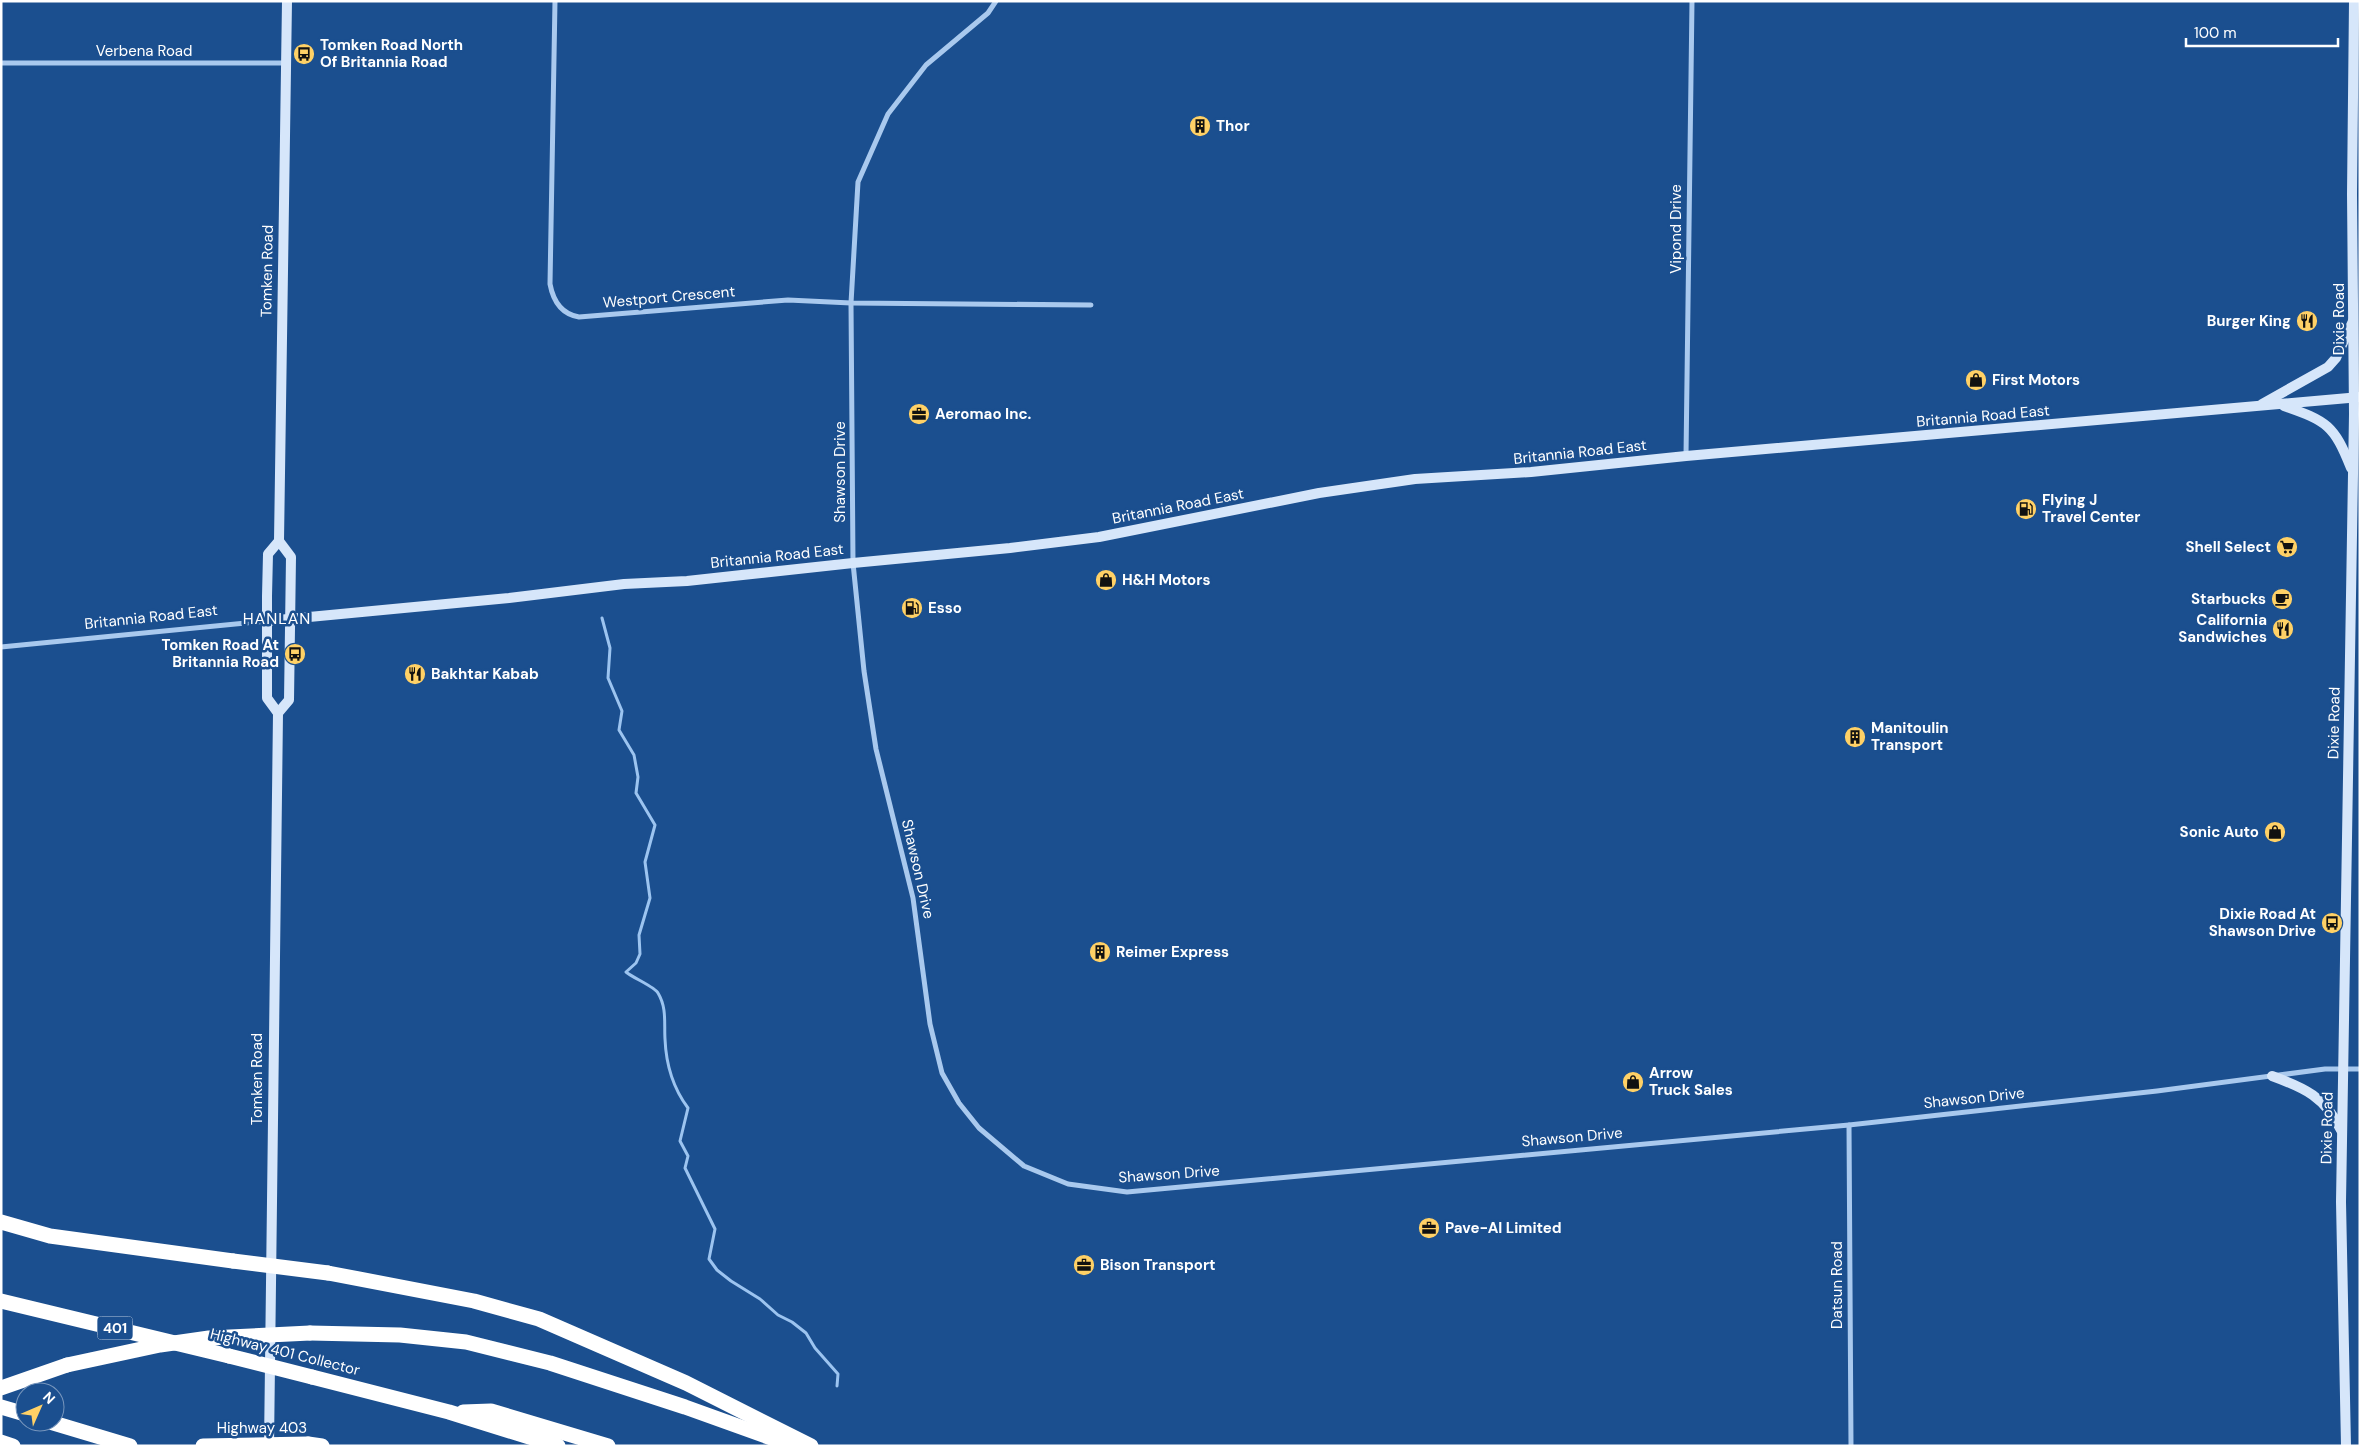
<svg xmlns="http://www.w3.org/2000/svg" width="2361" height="1447" viewBox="0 0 2361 1447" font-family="'DM Sans',sans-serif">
  <rect width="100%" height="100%" fill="#1b4f8f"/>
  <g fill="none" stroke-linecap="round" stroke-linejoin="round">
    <path stroke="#9cc4f0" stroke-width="3" d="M 602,618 L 610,648 L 608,678 L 622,711 L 619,730 L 634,755 L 638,777 L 636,793 L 655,825 L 645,862 L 650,898 L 639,935 L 640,954 L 636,963 L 626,972 C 633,978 655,987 658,993 C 667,1008 664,1023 665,1039 C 666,1064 673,1088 688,1108 L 680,1141 L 688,1156 L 685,1168 L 715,1229 L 709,1259 L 717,1270 L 731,1281 L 760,1299 L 778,1315 L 792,1322 L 806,1333 L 815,1348 L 838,1374 L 837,1386"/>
    <g stroke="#a9c9ee" stroke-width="5">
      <path d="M 555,1 L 550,284 C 553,300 561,314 579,317 L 788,300 L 851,303 L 1091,305"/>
      <path d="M 996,1 L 988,13 L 926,65 L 888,114 L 858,182 L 851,303 L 853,563 L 864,671 L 876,749 L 913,898 L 930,1024 L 942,1073 L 959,1103 L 979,1128 L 1024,1166 L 1068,1184 L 1127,1192 L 1849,1125 L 2157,1091 L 2325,1069 L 2360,1069"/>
      <path d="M 1,63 L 286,63"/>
      <path d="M 1686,456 L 1692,1"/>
      <path d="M 1,647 L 267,621"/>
      <path d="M 1849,1125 L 1851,1446"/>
    </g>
    <g stroke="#d6e6fa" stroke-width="10">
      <path d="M 2262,404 L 2328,367 L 2336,358 L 2353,321"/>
      <path d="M 2284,406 C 2327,421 2334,425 2351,468"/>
      <path d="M 267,621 L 509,598 L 624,584 L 687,581 L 853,563 L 1010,548 L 1099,537 L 1319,493 L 1415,479 L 1531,472 L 1686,456 L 2360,397"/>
      <path d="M 278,713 L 289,700 L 291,557 L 279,541 L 287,1"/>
      <path d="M 2272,1076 C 2305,1088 2325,1097 2341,1130"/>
      <path d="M 269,1446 L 278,713 L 267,698 L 267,596 L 268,554 L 279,541"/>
      <path d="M 2346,1446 L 2341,1202 L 2354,414 L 2352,194 L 2354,1"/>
    </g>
    <g stroke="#fff" stroke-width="15">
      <path d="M 1,1222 L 50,1236 L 233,1261"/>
      <path d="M 328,1273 L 474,1301 L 539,1319 L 686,1383 L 811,1446"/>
      <path d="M 1,1301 L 229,1356"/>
      <path d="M 310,1333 L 400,1335 L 466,1342 L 550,1363 L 685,1407 L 788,1444"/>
      <path d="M 312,1377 L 449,1412 L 558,1446"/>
      <path d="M 1,1388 L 67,1365"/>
      <path d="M 1,1407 L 25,1414"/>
      <path d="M 463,1412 L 491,1411 L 608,1446"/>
      <path d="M 50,1422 L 130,1446"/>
      <path d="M 1,1442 L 13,1446"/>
      <path d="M 308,1444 L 322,1446"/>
    </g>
    <g stroke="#fff" stroke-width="15">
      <path d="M 233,1261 L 328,1273"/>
      <path d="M 229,1356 L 312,1377"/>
      <path d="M 67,1365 L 160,1345 L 209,1338 L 310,1333"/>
      <path d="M 203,1446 L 308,1444"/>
    </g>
  </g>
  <defs>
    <g id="bus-disc" transform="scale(1.125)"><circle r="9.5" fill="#ffd166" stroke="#1b4f8f"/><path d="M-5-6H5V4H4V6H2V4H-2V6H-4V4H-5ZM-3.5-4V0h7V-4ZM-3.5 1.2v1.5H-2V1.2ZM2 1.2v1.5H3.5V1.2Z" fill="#111"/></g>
    <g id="building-disc" transform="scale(1.125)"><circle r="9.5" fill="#ffd166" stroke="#1b4f8f"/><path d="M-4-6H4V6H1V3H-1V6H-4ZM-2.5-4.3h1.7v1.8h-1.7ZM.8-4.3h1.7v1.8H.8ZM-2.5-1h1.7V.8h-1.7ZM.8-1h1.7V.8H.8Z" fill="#111"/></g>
    <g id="restaurant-disc" transform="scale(1.125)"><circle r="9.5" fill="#ffd166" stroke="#1b4f8f"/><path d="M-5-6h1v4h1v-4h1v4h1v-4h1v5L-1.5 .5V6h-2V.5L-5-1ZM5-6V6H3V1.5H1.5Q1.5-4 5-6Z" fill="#111"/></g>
    <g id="shop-disc" transform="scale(1.125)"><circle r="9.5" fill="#ffd166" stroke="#1b4f8f"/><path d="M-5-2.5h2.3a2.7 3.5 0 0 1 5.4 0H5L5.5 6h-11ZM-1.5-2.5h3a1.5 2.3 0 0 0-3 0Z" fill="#111"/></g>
    <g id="office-disc" transform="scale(1.125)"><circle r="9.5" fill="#ffd166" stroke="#1b4f8f"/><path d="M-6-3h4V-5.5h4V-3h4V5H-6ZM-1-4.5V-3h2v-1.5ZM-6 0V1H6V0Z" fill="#111"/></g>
    <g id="fuel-disc" transform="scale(1.125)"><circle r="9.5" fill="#ffd166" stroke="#1b4f8f"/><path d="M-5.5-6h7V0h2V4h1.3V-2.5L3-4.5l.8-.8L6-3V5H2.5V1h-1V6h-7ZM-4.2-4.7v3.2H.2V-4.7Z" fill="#111"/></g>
    <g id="supermarket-disc" transform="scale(1.125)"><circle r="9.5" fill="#ffd166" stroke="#1b4f8f"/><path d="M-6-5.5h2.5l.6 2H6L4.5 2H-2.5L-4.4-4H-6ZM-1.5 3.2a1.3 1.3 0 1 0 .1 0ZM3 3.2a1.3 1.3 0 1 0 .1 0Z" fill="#111"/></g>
    <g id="cafe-disc" transform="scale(1.125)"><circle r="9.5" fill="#ffd166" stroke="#1b4f8f"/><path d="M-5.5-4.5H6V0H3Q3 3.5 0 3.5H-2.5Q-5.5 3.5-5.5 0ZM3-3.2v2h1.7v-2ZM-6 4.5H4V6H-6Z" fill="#111"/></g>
  </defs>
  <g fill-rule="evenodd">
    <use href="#bus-disc" x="304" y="54"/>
    <use href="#building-disc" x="1200" y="126"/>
    <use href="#restaurant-disc" x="2307" y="321"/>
    <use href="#shop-disc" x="1976" y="380"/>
    <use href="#office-disc" x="919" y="414"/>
    <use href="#fuel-disc" x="2026" y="509"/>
    <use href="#supermarket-disc" x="2287" y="547"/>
    <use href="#shop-disc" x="1106" y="580"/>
    <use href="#cafe-disc" x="2282" y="599"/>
    <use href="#fuel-disc" x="912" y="608"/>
    <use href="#restaurant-disc" x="2283" y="629"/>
    <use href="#bus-disc" x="295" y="654"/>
    <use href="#restaurant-disc" x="415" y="674"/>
    <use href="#building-disc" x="1855" y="737"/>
    <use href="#shop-disc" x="2275" y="832"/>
    <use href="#bus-disc" x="2332" y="923"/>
    <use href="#building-disc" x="1100" y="952"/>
    <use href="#shop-disc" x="1633" y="1082"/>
    <use href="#office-disc" x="1429" y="1228"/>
    <use href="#office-disc" x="1084" y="1265"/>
  </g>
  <g text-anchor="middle" stroke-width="5" stroke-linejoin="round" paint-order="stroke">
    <rect fill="#1b4f8f" stroke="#bbcadd" stroke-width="1" x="97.5" y="1316.5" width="35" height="23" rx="4"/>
    <g font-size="14" font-weight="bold" fill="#fff">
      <text x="115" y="1333">401</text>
    </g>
    <g font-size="15" font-weight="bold" fill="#fff" stroke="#1b4f8f" text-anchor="start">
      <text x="320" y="50">Tomken Road North<tspan x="320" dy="17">Of Britannia Road</tspan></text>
      <text x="1216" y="131">Thor</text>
      <text x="2291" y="326" text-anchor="end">Burger King</text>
      <text x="1992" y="385">First Motors</text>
      <text x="935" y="419">Aeromao Inc.</text>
      <text x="2042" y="505">Flying J<tspan x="2042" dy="17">Travel Center</tspan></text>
      <text x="2271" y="552" text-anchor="end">Shell Select</text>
      <text x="1122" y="585">H&amp;H Motors</text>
      <text x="2266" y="604" text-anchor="end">Starbucks</text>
      <text x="928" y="613">Esso</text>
      <text x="2267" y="625" text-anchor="end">California<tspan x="2267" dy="17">Sandwiches</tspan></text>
      <text x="279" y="650" text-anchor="end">Tomken Road At<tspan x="279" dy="17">Britannia Road</tspan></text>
      <text x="431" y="679">Bakhtar Kabab</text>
      <text x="1871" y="733">Manitoulin<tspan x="1871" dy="17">Transport</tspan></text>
      <text x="2259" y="837" text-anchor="end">Sonic Auto</text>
      <text x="2316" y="919" text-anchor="end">Dixie Road At<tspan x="2316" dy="17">Shawson Drive</tspan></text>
      <text x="1116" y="957">Reimer Express</text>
      <text x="1649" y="1078">Arrow<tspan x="1649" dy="17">Truck Sales</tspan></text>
      <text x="1445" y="1233">Pave-Al Limited</text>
      <text x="1100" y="1270">Bison Transport</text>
    </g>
    <g font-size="15" fill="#fff" stroke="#1b4f8f">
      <text x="144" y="56">Verbena Road</text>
      <text transform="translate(1676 229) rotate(-90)" y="5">Vipond Drive</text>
      <text transform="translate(267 271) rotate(-89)" y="5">Tomken Road</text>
      <text transform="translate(669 297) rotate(-5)" y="5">Westport Crescent</text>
      <text transform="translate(2339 319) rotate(-90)" y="5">Dixie Road</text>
      <text transform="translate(1983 416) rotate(-5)" y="5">Britannia Road East</text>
      <text transform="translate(1580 452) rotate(-6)" y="5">Britannia Road East</text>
      <text transform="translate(840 472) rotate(-90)" y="5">Shawson Drive</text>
      <text transform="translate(1178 506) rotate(-11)" y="5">Britannia Road East</text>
      <text transform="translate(777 556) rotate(-6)" y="5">Britannia Road East</text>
      <text transform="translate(151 617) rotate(-6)" y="5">Britannia Road East</text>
      <text transform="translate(2334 723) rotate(-89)" y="5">Dixie Road</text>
      <text transform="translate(918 869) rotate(77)" y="5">Shawson Drive</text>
      <text transform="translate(257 1079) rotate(-90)" y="5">Tomken Road</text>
      <text transform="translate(1974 1098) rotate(-6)" y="5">Shawson Drive</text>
      <text transform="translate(2327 1128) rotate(-89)" y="5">Dixie Road</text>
      <text transform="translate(1572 1137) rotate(-5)" y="5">Shawson Drive</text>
      <text transform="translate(1169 1174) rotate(-4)" y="5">Shawson Drive</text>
      <text transform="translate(1837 1285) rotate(-90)" y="5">Datsun Road</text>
      <text transform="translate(285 1352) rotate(14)" y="5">Highway 401 Collector</text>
      <text x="262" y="1433">Highway 403</text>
    </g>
    <g font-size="16" letter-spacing="1" fill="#fff" stroke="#1b4f8f">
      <text x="277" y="624">HANLAN</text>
    </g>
  </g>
  <rect width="2361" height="1447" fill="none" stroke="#ffffff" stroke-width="5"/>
  <g transform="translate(40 1407) rotate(45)"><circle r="24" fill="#1b4f8f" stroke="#7695bc"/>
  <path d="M0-4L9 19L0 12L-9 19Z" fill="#ffd166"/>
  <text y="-8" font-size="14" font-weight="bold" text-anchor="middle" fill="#ffffff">N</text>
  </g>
  <path d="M2186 38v8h152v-8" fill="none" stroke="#ffffff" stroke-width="2.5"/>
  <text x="2194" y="38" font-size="15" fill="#ffffff" stroke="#1b4f8f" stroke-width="4" paint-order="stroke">100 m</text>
</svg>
